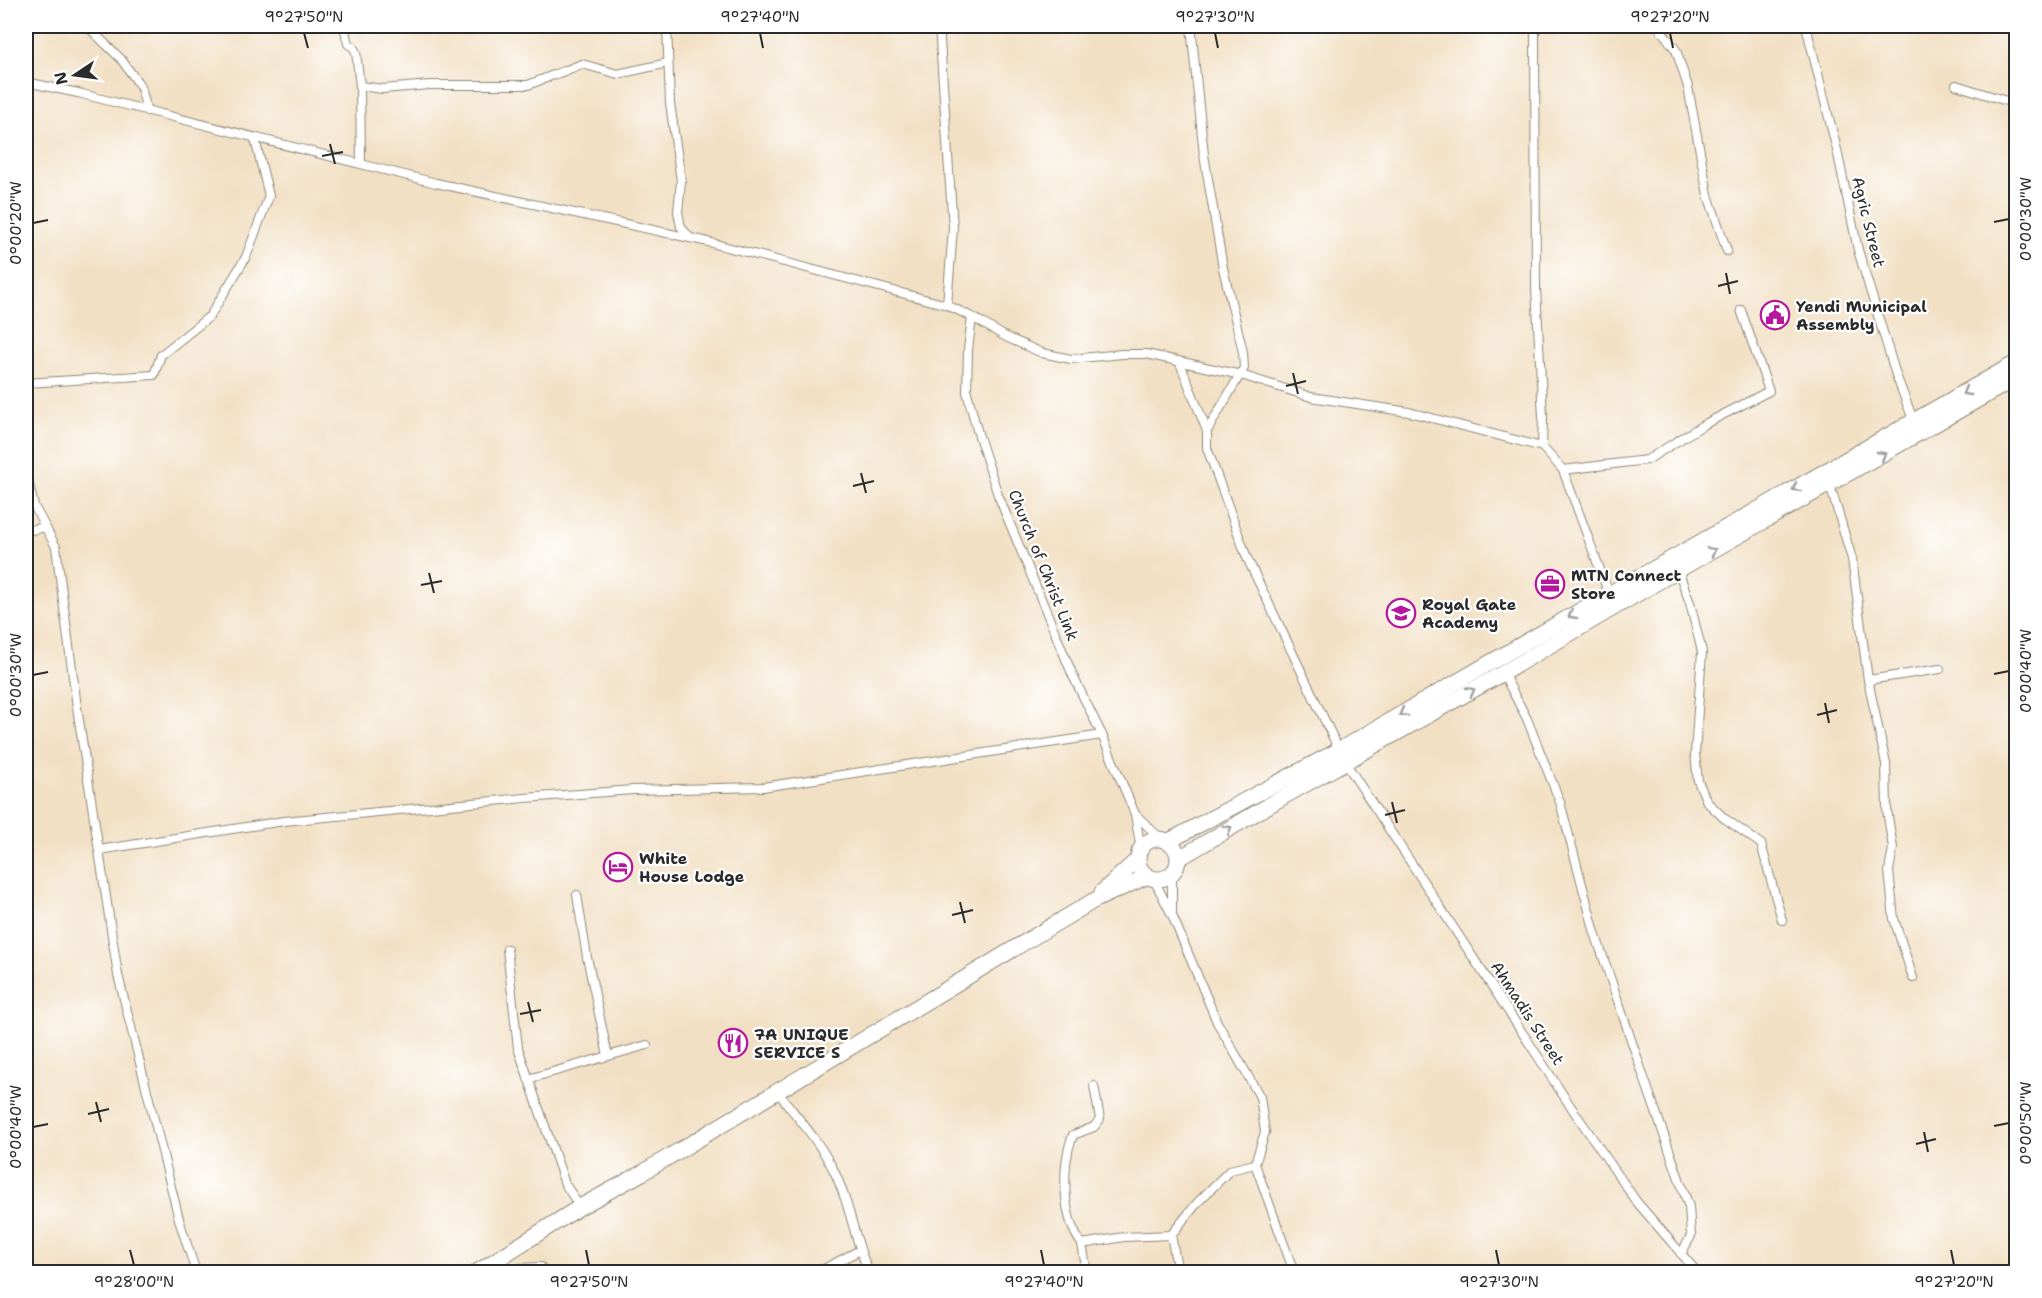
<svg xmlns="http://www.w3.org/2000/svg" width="2042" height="1298" viewBox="0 0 2042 1298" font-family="'Shantell Sans',sans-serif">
  <rect width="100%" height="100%" fill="#fff"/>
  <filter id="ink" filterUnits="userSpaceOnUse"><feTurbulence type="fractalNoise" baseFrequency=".0167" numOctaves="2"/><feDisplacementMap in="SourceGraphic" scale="12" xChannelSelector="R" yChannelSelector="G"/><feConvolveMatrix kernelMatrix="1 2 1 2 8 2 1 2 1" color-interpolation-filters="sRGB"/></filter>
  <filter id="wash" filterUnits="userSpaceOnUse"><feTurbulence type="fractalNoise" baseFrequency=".008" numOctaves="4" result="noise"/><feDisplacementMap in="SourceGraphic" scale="24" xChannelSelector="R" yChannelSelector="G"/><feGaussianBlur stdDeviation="1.35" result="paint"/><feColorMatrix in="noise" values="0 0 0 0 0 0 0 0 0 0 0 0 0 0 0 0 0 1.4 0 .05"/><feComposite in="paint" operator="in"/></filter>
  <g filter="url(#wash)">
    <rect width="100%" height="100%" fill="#f2e0c4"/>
  </g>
  <g filter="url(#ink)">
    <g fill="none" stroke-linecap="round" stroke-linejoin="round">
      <g stroke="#8e8678" stroke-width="10">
        <g id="street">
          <path d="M 87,26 L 121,59 L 141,87 L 147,111"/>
          <path d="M 344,26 L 348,44 L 353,47 L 356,52 L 360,86 L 361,163"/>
          <path d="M 667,26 L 670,103 L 681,181 L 678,212 L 681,227 L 690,238"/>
          <path d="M 939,26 L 953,228 L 947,305"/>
          <path d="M 1191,26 L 1204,155 L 1223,268 L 1243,352 L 1244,368 L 1207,431"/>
          <path d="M 1535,26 L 1536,288 L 1543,417 L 1542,447"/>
          <path d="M 1658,26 L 1676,50 L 1688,87 L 1708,195 L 1727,251"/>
          <path d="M 1806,26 L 1837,150 L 1858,250 L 1896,375 L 1914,422"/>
          <path d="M 26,82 L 78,93 L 436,183 L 704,241 L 947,305 L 972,317 L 1006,337 L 1042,353 L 1071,359 L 1122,354 L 1146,354 L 1241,375 L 1311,397 L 1409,412 L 1542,447 L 1563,470 L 1609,594"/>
          <path d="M 1956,85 L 2016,104"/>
          <path d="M 360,86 L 383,89 L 430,85 L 528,85 L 582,64 L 618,74 L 668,63"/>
          <path d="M 972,317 L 968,350 L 967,392 L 977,430 L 998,495 L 1073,676 L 1102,735 L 1135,814 L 1141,850"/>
          <path d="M 1180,363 L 1207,431 L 1207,448 L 1247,558 L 1339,750"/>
          <path d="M 26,383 L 154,375 L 161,355 L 210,316 L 246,257 L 269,196 L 255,139"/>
          <path d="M 1563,470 L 1647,460 L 1703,425 L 1769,391 L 1741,310"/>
          <path d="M 26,472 L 34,506 L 56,547 L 77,707 L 118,975 L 180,1223 L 196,1272"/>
          <path d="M 1830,485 L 1852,559 L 1868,680 L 1886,764 L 1887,810 L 1893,848 L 1889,871 L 1894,919 L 1913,978"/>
          <path d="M 26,531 L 45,527"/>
          <path d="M 1678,570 L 1690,603 L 1702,652 L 1695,754 L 1698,781 L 1707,802 L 1724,818 L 1761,844 L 1782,920"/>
          <path d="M 1503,673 L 1527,719 L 1560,802 L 1595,933 L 1641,1069 L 1689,1207 L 1691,1236 L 1681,1254"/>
          <path d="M 1868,680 L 1940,669"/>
          <path d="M 1345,762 L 1569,1104 L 1636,1201 L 1697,1272"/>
          <path d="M 1136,815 L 1162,840"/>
          <path d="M 99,850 L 284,821 L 525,798 L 633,790 L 763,787 L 1102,735"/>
          <path d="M 1172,873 L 1172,912"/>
          <path d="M 1153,878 L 1172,915 L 1217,1022 L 1260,1097 L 1265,1132 L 1255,1164 L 1294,1272"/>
          <path d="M 577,895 L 587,957 L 608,1056"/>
          <path d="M 507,949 L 518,1048 L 565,1184 L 580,1207"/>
          <path d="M 528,1079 L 647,1045"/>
          <path d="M 777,1091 C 797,1117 820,1142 834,1171 C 850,1203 854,1240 869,1272"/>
          <path d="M 1082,1244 C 1062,1219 1061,1165 1073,1135 L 1094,1127 L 1100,1119 L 1094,1086"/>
          <path d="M 520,1268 L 541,1267 L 543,1272"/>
          <path d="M 818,1272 L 860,1250"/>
          <path d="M 1087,1272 L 1082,1244 L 1124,1237 L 1171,1235"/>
          <path d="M 1178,1272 L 1171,1235 L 1198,1202 L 1230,1170 L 1255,1164"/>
        </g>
      </g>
      <g stroke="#8e8678" stroke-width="17">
        <g id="highway">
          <circle cx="1158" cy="859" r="20"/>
          <path d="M 1167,842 L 1339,750 L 1609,594 L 2016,363"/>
          <path d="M 1178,859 L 1283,797 L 1503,673 L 1678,570 L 2016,378"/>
          <path d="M 1102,892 L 1138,859"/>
          <path d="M 477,1272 L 580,1207 L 642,1173 L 1093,901 L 1148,876"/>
        </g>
      </g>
      <use href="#street" stroke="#fff" stroke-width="8"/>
      <use href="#highway" stroke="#fff" stroke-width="15"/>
    </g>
    <defs><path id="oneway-chevron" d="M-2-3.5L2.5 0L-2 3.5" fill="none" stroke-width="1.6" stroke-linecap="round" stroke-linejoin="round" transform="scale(1.5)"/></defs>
    <g stroke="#a0a0a0">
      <use href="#oneway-chevron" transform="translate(1966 392) rotate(150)"/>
      <use href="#oneway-chevron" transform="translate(1882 455) rotate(-30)"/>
      <use href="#oneway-chevron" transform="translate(1796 488) rotate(151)"/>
      <use href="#oneway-chevron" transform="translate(1712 551) rotate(-29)"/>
      <use href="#oneway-chevron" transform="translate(1572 615) rotate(150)"/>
      <use href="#oneway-chevron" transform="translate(1471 691) rotate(-29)"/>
      <use href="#oneway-chevron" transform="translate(1403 713) rotate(150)"/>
      <use href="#oneway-chevron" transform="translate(1228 829) rotate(-30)"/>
    </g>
  </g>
  <path fill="none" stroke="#2b2b2b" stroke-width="2" d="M 304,33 L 308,48M 760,33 L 763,48M 1215,33 L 1218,48M 1670,33 L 1673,48M 330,144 L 335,164M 322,156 L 343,152M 1994,222 L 2009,219M 33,223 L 48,220M 1726,273 L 1730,294M 1718,286 L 1738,281M 1293,373 L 1298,394M 1286,386 L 1306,381M 861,473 L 866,493M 853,486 L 874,481M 429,573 L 434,593M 421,585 L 442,581M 1994,674 L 2009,671M 33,675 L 48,672M 1825,703 L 1829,723M 1817,715 L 1837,710M 1392,802 L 1397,823M 1385,815 L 1405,810M 960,902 L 965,923M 952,915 L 973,910M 528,1002 L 533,1022M 520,1014 L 541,1010M 96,1102 L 101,1122M 88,1114 L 109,1109M 1994,1126 L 2009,1123M 33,1127 L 48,1124M 1924,1132 L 1928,1152M 1916,1144 L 1936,1139M 130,1250 L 134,1265M 586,1250 L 589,1265M 1041,1250 L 1044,1265M 1496,1250 L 1499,1265M 1951,1250 L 1954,1265"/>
  <defs>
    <g id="civic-ring" transform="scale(1.5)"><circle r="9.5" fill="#fff" stroke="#b5179e" stroke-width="1.5"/><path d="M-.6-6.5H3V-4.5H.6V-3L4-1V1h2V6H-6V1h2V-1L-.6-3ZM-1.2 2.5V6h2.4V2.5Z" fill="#b5179e"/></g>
    <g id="office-ring" transform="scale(1.5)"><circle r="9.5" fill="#fff" stroke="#b5179e" stroke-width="1.5"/><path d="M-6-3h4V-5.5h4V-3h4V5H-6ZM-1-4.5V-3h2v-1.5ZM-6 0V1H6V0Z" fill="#b5179e"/></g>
    <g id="school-ring" transform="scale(1.5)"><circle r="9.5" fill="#fff" stroke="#b5179e" stroke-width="1.5"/><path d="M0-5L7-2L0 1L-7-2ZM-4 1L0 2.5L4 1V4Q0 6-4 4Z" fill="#b5179e"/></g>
    <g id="hotel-ring" transform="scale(1.5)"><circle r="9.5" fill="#fff" stroke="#b5179e" stroke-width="1.5"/><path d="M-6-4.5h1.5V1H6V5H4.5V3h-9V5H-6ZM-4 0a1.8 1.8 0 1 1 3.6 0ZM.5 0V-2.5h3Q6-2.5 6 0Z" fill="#b5179e"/></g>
    <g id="restaurant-ring" transform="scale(1.5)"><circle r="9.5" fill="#fff" stroke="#b5179e" stroke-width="1.5"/><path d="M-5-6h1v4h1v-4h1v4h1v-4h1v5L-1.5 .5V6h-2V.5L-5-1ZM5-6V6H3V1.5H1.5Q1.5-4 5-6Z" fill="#b5179e"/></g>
  </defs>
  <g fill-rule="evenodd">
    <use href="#civic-ring" x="1775" y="315"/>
    <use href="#office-ring" x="1550" y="584"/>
    <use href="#school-ring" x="1401" y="613"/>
    <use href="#hotel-ring" x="618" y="867"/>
    <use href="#restaurant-ring" x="733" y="1043"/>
  </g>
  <g text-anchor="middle" stroke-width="4.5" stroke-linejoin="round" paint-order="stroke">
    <g font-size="16" fill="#2b2b2b" stroke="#fff">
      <text transform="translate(1869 222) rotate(76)" y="6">Agric Street</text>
      <text transform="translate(1044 565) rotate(68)" y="6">Church of Christ Link</text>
      <text transform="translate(1528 1013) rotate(57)" y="6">Ahmadis Street</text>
    </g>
    <g font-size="16" font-weight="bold" fill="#2b2b2b" stroke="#fff" text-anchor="start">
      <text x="1796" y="312">Yendi Municipal<tspan x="1796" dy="18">Assembly</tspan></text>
      <text x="1571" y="581">MTN Connect<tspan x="1571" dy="18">Store</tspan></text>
      <text x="1422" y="610">Royal Gate<tspan x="1422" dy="18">Academy</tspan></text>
      <text x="639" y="864">White<tspan x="639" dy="18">House Lodge</tspan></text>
      <text x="754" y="1040">7A UNIQUE<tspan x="754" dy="18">SERVICE S</tspan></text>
    </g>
  </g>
  <rect width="2042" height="1298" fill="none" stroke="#fff" stroke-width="66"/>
  <g transform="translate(75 75) rotate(257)" stroke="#ffffff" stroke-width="4.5" paint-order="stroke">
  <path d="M0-4.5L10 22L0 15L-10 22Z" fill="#2b2b2b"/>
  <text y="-9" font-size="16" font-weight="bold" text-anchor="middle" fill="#2b2b2b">N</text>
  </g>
  <rect x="33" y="33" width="1976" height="1232" fill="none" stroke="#2b2b2b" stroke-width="2"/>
  <g font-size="15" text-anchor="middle" fill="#2b2b2b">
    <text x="304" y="22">9°27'50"N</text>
    <text x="760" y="22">9°27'40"N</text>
    <text x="1215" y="22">9°27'30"N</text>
    <text x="1670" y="22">9°27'20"N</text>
    <text transform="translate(2026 219) rotate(-90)" y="5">0°00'30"W</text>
    <text transform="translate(16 223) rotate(-90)" y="5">0°00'20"W</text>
    <text transform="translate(2026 671) rotate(-90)" y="5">0°00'40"W</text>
    <text transform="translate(16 675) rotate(-90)" y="5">0°00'30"W</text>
    <text transform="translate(2026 1123) rotate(-90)" y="5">0°00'50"W</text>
    <text transform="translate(16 1127) rotate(-90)" y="5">0°00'40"W</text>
    <text x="134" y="1287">9°28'00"N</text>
    <text x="589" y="1287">9°27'50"N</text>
    <text x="1044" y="1287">9°27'40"N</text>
    <text x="1499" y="1287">9°27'30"N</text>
    <text x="1954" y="1287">9°27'20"N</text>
  </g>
</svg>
